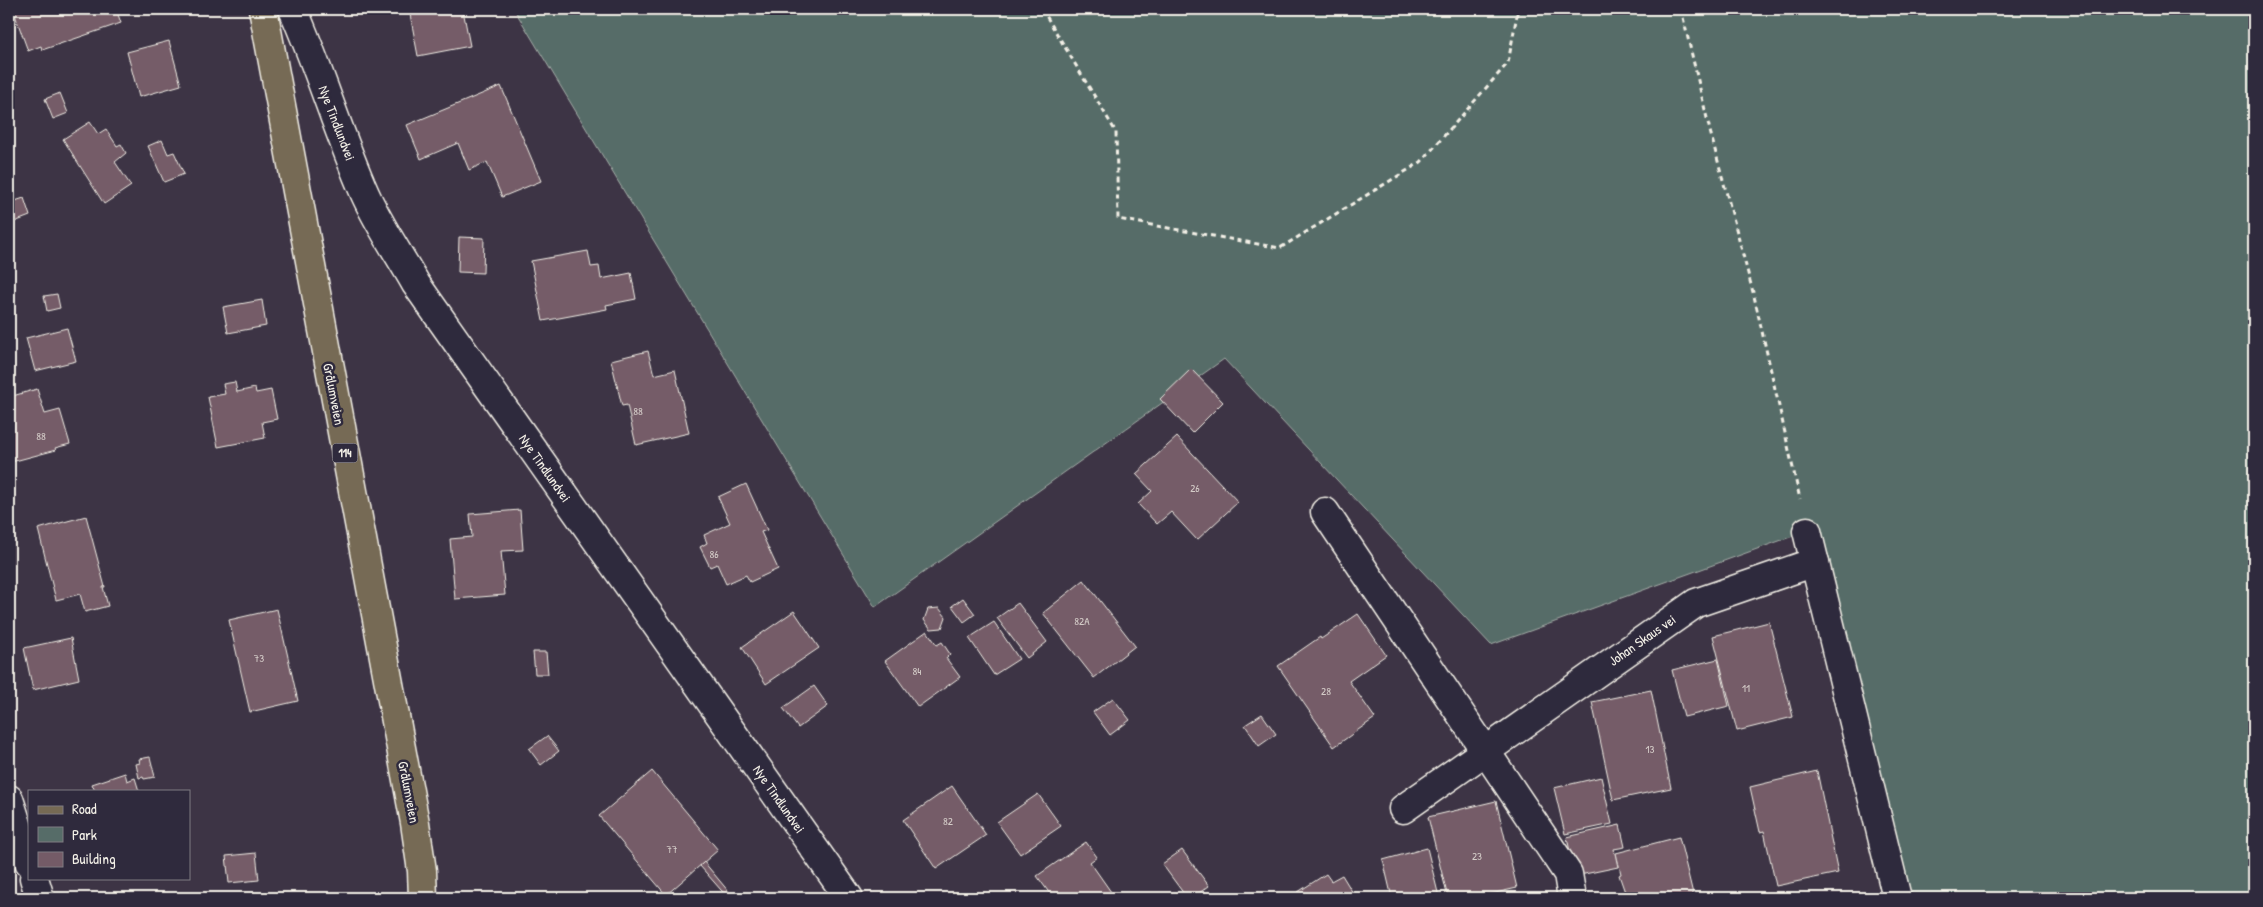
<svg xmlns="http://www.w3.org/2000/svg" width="2263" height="907" viewBox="0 0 2263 907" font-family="'Patrick Hand',sans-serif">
  <rect width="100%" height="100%" fill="#3d3445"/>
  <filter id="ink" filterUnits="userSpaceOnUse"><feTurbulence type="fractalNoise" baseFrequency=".02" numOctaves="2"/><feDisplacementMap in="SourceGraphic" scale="10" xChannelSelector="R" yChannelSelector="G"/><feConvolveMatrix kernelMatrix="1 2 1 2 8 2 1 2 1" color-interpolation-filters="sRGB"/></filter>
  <g filter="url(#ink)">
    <path fill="#566c68" stroke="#a5aea8" d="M 514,9 L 2254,9 L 2254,898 L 1897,898 L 1807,531 L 1491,645 L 1224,359 L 875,607 Z"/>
    <g fill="#745b67" stroke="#f4f1e8">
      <path d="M 20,9 L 116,9 L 121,23 L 42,50 L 41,46 L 28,51 L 15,15 L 14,11 Z"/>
      <path d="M 409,9 L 470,9 L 463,10 L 470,46 L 418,56 Z"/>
      <path d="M 169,41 L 181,85 L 139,97 L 127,52 Z"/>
      <path d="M 501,86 L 541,181 L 502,197 L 487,162 L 469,170 L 458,143 L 421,159 L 407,125 Z"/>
      <path d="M 60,93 L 68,113 L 53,119 L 45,99 Z"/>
      <path d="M 90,122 L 98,134 L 106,129 L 117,146 L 121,144 L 126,153 L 115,162 L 131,186 L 104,204 L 63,139 Z"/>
      <path d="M 162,140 L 168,154 L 174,152 L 184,174 L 164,182 L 148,146 Z"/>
      <path d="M 24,198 L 30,216 L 9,224 L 9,203 Z"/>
      <path d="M 459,237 L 484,238 L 483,273 L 458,272 Z"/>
      <path d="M 588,251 L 591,267 L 599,266 L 601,279 L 631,273 L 636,299 L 606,305 L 607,309 L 543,321 L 531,261 Z"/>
      <path d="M 57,294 L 60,308 L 47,311 L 44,296 Z"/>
      <path d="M 262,300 L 266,326 L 228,333 L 223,307 Z"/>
      <path d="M 67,328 L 76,361 L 35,371 L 26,338 Z"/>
      <path d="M 648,351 L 654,375 L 675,370 L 689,433 L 636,445 L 627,405 L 622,406 L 611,360 Z"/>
      <path d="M 1191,369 L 1223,402 L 1192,433 L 1160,399 Z"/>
      <path d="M 235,382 L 237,392 L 255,388 L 256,393 L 271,390 L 277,419 L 262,422 L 265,438 L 218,447 L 208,397 L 225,394 L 223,384 Z"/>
      <path d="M 37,389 L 45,414 L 60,410 L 70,444 L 55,448 L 56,450 L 11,462 L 9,456 L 9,397 Z"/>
      <path d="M 1177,437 L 1238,502 L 1197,540 L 1171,512 L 1157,524 L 1138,504 L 1152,491 L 1136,474 Z"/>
      <path d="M 746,484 L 767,530 L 761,532 L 778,569 L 750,582 L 746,575 L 726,584 L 717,564 L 710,567 L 700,547 L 707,543 L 704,535 L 730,523 L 718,497 Z"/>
      <path d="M 520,510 L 523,550 L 501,551 L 505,595 L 455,599 L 450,539 L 472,537 L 470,514 Z"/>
      <path d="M 86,516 L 105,587 L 103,587 L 108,606 L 85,612 L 80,594 L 56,600 L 38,529 Z"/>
      <path d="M 1084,580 L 1135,646 L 1094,678 L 1043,613 Z"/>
      <path d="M 963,598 L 975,614 L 964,622 L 952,606 Z"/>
      <path d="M 1018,603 L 1047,642 L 1027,658 L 997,618 Z"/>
      <path d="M 939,608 L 946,617 L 942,628 L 931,629 L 924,620 L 928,609 Z"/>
      <path d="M 277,609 L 298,701 L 250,712 L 229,620 Z"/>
      <path d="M 794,611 L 819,648 L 766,684 L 742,647 Z"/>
      <path d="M 1358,614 L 1386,655 L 1349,681 L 1375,718 L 1334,747 L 1278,666 L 1320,637 L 1321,639 Z"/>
      <path d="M 994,622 L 1019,659 L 994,675 L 969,638 Z"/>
      <path d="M 1769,622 L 1793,717 L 1737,731 L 1713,636 Z"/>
      <path d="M 927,631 L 937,645 L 942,642 L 950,654 L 946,658 L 960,677 L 918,707 L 885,661 Z"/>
      <path d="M 71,638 L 79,679 L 33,690 L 24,648 Z"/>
      <path d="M 533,652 L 546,652 L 548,674 L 535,674 Z"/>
      <path d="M 1718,659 L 1729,706 L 1684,717 L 1672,670 Z"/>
      <path d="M 814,686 L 828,706 L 798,728 L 783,708 Z"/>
      <path d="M 1651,690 L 1671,788 L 1613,800 L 1592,702 Z"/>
      <path d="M 1113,698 L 1130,720 L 1110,735 L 1093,712 Z"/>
      <path d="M 1262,714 L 1276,734 L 1259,746 L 1245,725 Z"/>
      <path d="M 547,736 L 559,751 L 541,765 L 529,749 Z"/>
      <path d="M 150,757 L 155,777 L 144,779 L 143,777 L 139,778 L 136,764 L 140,763 L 139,759 Z"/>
      <path d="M 652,771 L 718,850 L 666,895 L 599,816 Z"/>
      <path d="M 1817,771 L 1838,873 L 1776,886 L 1764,831 L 1760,832 L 1750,787 Z"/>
      <path d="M 125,773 L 127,781 L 135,778 L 139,791 L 95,791 L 92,784 Z"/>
      <path d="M 1601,777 L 1612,824 L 1565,834 L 1554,788 Z"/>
      <path d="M 952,786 L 986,835 L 936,869 L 903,820 Z"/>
      <path d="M 1038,794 L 1061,826 L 1020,854 L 997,822 Z"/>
      <path d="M 1496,801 L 1517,888 L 1474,898 L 1448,898 L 1428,817 Z"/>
      <path d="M 1620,825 L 1625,847 L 1614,849 L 1618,867 L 1575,876 L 1567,837 Z"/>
      <path d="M 1679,837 L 1694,898 L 1627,898 L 1619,875 L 1621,874 L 1616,853 Z"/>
      <path d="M 1086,842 L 1097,857 L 1090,862 L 1111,892 L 1102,898 L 1053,898 L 1037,876 Z"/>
      <path d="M 1427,848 L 1439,897 L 1392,898 L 1383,860 Z"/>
      <path d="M 1182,850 L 1209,886 L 1192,898 L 1187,898 L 1162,864 Z"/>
      <path d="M 256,853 L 259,880 L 229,883 L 226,856 Z"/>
      <path d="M 704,862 L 734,898 L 728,898 L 700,866 Z"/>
      <path d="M 1326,874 L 1331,881 L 1342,875 L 1356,898 L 1302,898 L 1298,892 Z"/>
    </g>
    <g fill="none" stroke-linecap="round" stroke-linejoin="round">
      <g stroke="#f4f1e8" stroke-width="31">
        <g id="minor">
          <path d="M 293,9 C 320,70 338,133 365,194 C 379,225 399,254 416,284 L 849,898"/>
          <path d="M 1325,512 L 1568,874 L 1572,898"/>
          <path d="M 1807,531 L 1897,898"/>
          <path d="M 9,799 L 29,862"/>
          <path d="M 1403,809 L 1696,603 L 1815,562"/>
          <path d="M 34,878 L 40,898"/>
        </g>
      </g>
      <g stroke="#f4f1e8" stroke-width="31">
        <path id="major" d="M 263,9 L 415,823 L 422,871 L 423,898"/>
      </g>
      <g stroke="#f4f1e8" stroke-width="3" stroke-dasharray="5 4" stroke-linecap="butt">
        <path d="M 1042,9 L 1116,132 L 1118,219 L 1280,248 L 1421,162 L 1508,63 L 1518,9"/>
        <path d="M 1681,9 L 1711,135 L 1754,296 L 1800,499"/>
      </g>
      <use href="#minor" stroke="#2f2a3d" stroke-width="28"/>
      <use href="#major" stroke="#766a54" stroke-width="28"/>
    </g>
  </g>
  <g text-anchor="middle" stroke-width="5" stroke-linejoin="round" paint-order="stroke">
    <g font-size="11" fill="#d4ccc8">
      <text x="638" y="415">88</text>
      <text x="41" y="440">88</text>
      <text x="1195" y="492">26</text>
      <text x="714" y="558">86</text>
      <text x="1082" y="625">82A</text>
      <text x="259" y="662">73</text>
      <text x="917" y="675">84</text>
      <text x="1746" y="692">11</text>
      <text x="1326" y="695">28</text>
      <text x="1650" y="753">13</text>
      <text x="948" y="825">82</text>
      <text x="672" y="853">77</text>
      <text x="1477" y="860">23</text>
    </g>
    <rect fill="#2f2a3d" stroke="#b9b5b5" stroke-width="1" x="332.5" y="443.5" width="25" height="19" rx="4"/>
    <g font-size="12" font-weight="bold" fill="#f4f1e8">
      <text x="345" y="457">114</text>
    </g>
    <g font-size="14" fill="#f4f1e8" stroke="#2f2a3d">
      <text transform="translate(337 123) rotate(69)" y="5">Nye Tindlundvei</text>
      <text transform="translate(334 394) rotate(79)" y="5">Grålumveien</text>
      <text transform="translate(545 468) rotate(55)" y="5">Nye Tindlundvei</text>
      <text transform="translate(1642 640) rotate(-35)" y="5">Johan Skaus vei</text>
      <text transform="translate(409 792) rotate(79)" y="5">Grålumveien</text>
      <text transform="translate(779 799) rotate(55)" y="5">Nye Tindlundvei</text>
    </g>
  </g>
  <rect width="2263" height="907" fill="none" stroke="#2f2a3d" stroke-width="30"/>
  <rect x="15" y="15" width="2233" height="877" fill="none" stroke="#f4f1e8" stroke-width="2" filter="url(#ink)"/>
  <rect x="28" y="790" width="162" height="90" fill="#2f2a3d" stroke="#7e7a81"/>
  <rect x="38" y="806" width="25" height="8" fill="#766a54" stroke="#7e7a81"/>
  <text x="72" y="814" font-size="15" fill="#f4f1e8">Road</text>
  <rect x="38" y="827" width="25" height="15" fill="#566c68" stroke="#7e7a81"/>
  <text x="72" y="840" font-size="15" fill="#f4f1e8">Park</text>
  <rect x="38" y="852" width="25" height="15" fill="#745b67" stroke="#7e7a81"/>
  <text x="72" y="864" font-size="15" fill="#f4f1e8">Building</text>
</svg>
